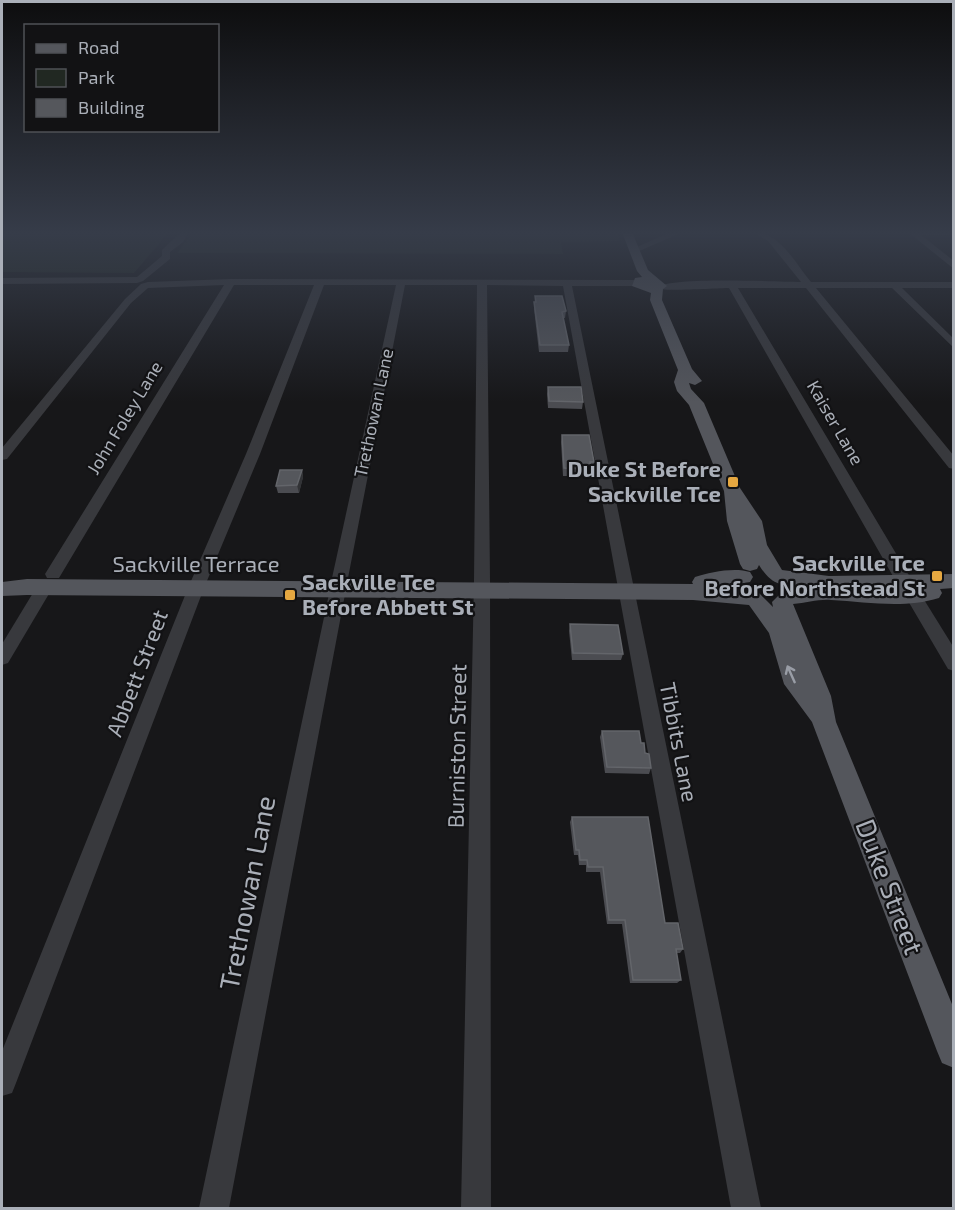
<svg xmlns="http://www.w3.org/2000/svg" width="955" height="1210" viewBox="0 0 955 1210" font-family="'Exo 2',sans-serif">
  <rect width="100%" height="100%" fill="#171719"/>
  <g fill="#212822">
    <path d="M 2,232 L 169,232 L 134,273 L 2,272 Z"/>
    <path d="M 193,232 L 617,232 L 620,241 L 561,242 L 563,254 L 177,253 Z"/>
  </g>
  <g fill="none" stroke-linecap="round" stroke-linejoin="round">
    <g fill="#38393d" fill-rule="evenodd">
      <path d="M 181,232 L 189,232 L 183,242 L 170,252 L 170,259 L 143,281 L 137,283 L 2,284 L 2,278 L 137,277 L 162,256 L 162,250 Z"/>
      <path d="M 671,232 L 683,232 L 637,252 L 630,250 Z"/>
      <path d="M 753,232 C 780,232 795,263 811,282 L 954,282 L 954,288 L 902,288 L 954,339 L 954,348 L 892,288 L 816,288 L 954,456 L 954,469 L 949,468 L 806,288 L 738,288 L 910,577 L 912,581 L 910,585 L 898,585 L 729,288 C 717,288 661,292 655,288 C 672,276 775,282 801,282 L 768,241 Z"/>
      <path d="M 908,232 L 954,232 L 954,235 L 921,235 L 954,261 L 954,269 Z"/>
      <path d="M 231,279 L 638,280 L 643,283 L 638,286 L 572,286 L 761,1208 L 731,1208 L 563,286 L 487,285 L 490,580 L 491,1208 L 461,1208 L 474,580 L 477,285 L 405,285 L 348,578 L 346,582 L 340,584 L 346,589 L 229,1208 L 199,1208 L 330,589 L 332,585 L 338,583 L 332,578 L 396,285 L 324,285 L 260,454 L 204,588 L 16,1083 L 12,1093 L 2,1096 L 2,1051 L 188,588 L 246,454 L 314,285 L 234,285 L 59,578 L 47,578 L 45,574 L 224,285 L 148,288 L 131,303 L 7,459 L 2,460 L 2,448 L 125,299 L 141,284 L 148,282 Z"/>
      <path d="M 45,581 L 51,583 L 53,587 L 8,663 L 2,665 L 2,644 L 39,583 Z"/>
      <path d="M 912,588 L 918,590 L 954,648 L 954,671 L 948,669 L 904,594 L 906,590 Z"/>
    </g>
    <path fill="#54565c" fill-rule="evenodd" d="M 622,232 L 632,232 L 648,270 L 667,286 L 663,289 L 662,300 L 692,369 L 702,381 L 695,385 L 689,383 L 691,389 L 704,403 L 740,488 L 762,521 L 767,545 L 782,570 L 829,576 L 954,574 L 954,588 L 940,589 L 942,593 L 939,598 C 904,609 867,602 831,600 C 819,599 806,603 793,604 L 831,696 L 836,722 L 954,1009 L 954,1068 L 942,1063 L 937,1051 L 812,722 L 784,684 L 769,633 L 749,605 L 693,600 L 27,595 L 2,596 L 2,582 L 27,579 L 693,584 L 692,582 L 695,577 C 710,572 735,567 750,572 L 753,577 L 750,582 L 723,587 L 758,592 L 773,607 L 772,602 L 782,592 L 804,587 C 781,585 772,586 759,565 L 757,569 L 750,571 L 743,569 L 740,564 L 727,521 L 724,491 L 689,405 L 677,391 L 674,382 L 678,370 L 650,300 L 651,293 L 632,286 L 635,278 L 642,277 L 637,271 Z"/>
  </g>
  <g fill="#4b4c51">
    <path d="M 535,296 L 566,311 L 565,318 L 563,318 L 569,345 L 568,352 L 539,352 L 534,309 Z"/>
    <path d="M 548,387 L 583,402 L 582,409 L 548,408 L 547,394 Z"/>
    <path d="M 562,435 L 594,462 L 593,469 L 591,469 L 590,476 L 563,476 L 561,442 Z"/>
    <path d="M 302,470 L 303,477 L 299,493 L 278,493 L 276,486 Z"/>
    <path d="M 570,624 L 623,654 L 621,660 L 572,660 L 569,631 Z"/>
    <path d="M 602,731 L 641,743 L 651,768 L 649,774 L 605,773 L 600,737 Z"/>
    <path d="M 572,817 L 665,923 L 683,949 L 680,953 L 676,953 L 681,980 L 677,983 L 630,983 L 622,924 L 607,924 L 600,872 L 586,872 L 586,865 L 579,865 L 578,855 L 574,855 L 570,822 Z"/>
  </g>
  <path fill="#323336" d="M 302,470 L 303,477 L 299,493 L 297,485 Z"/>
  <g fill="#55575c" stroke="#63656a" stroke-width="1.5">
    <path d="M 535,296 L 562,296 L 566,311 L 562,312 L 569,345 L 540,345 L 534,302 L 536,302 Z"/>
    <path d="M 548,387 L 581,387 L 583,402 L 549,401 Z"/>
    <path d="M 562,435 L 589,435 L 594,462 L 590,462 L 591,469 L 564,468 Z"/>
    <path d="M 280,470 L 302,470 L 297,485 L 276,486 Z"/>
    <path d="M 570,624 L 618,625 L 623,654 L 573,653 Z"/>
    <path d="M 602,731 L 639,731 L 641,743 L 644,743 L 645,753 L 649,754 L 651,768 L 607,767 Z"/>
    <path d="M 572,817 L 648,817 L 665,923 L 678,923 L 683,949 L 676,949 L 681,980 L 633,980 L 625,920 L 609,920 L 603,867 L 588,867 L 587,860 L 580,860 L 579,850 L 576,850 Z"/>
  </g>
  <defs><path id="oneway-shaft" d="M-6 0H5M1.5-3L5.5 0L1.5 3" fill="none" stroke-width="1.6" stroke-linecap="round" stroke-linejoin="round" transform="scale(1.5)"/></defs>
  <use stroke="#999da6" href="#oneway-shaft" transform="translate(791 674) rotate(-114)"/>
  <linearGradient id="sky" x2="0" y2="1"><stop stop-color="#0d0d0e"/><stop offset="0.58" stop-color="#363c49"/><stop offset="1" stop-color="#363c49" stop-opacity="0"/></linearGradient>
  <rect width="955" height="402" fill="url(#sky)"/>
  <g fill="#e6a841" stroke="#121214" stroke-width="2">
    <rect x="727" y="476" width="12" height="12" rx="3"/>
    <rect x="931" y="570" width="12" height="12" rx="3"/>
    <rect x="284" y="589" width="12" height="12" rx="3"/>
  </g>
  <g text-anchor="middle" stroke-width="4.5" stroke-linejoin="round" paint-order="stroke">
    <g font-size="18" fill="#aaafb8" stroke="#121214">
      <text transform="translate(374 413) rotate(-78)" y="6">Trethowan Lane</text>
      <text transform="translate(125 418) rotate(-59)" y="6">John Foley Lane</text>
      <text transform="translate(835 423) rotate(60)" y="6">Kaiser Lane</text>
    </g>
    <g font-size="22" font-weight="bold" fill="#aaafb8" stroke="#121214" text-anchor="end">
      <text x="721" y="477">Duke St Before<tspan x="721" dy="25">Sackville Tce</tspan></text>
      <text x="925" y="571">Sackville Tce<tspan x="925" dy="25">Before Northstead St</tspan></text>
      <text x="302" y="590" text-anchor="start">Sackville Tce<tspan x="302" dy="25">Before Abbett St</tspan></text>
    </g>
    <g font-size="22" fill="#aaafb8" stroke="#121214">
      <text x="196" y="572">Sackville Terrace</text>
      <text transform="translate(137 673) rotate(-69)" y="8">Abbett Street</text>
      <text transform="translate(679 742) rotate(79)" y="8">Tibbits Lane</text>
      <text transform="translate(457 746) rotate(-89)" y="8">Burniston Street</text>
    </g>
    <g font-size="27" fill="#aaafb8" stroke="#121214">
      <text transform="translate(889 887) rotate(69)" y="9">Duke Street</text>
      <text transform="translate(248 893) rotate(-79)" y="9">Trethowan Lane</text>
    </g>
  </g>
  <rect width="955" height="1210" fill="none" stroke="#aaafb8" stroke-width="6"/>
  <rect x="24" y="24" width="195" height="108" fill="#121214" stroke="#4f5156" stroke-width="1.5"/>
  <rect x="36" y="44" width="30" height="9" fill="#54565c" stroke="#4f5156" stroke-width="1.5"/>
  <text x="78" y="54" font-size="18" fill="#aaafb8">Road</text>
  <rect x="36" y="69" width="30" height="18" fill="#212822" stroke="#4f5156" stroke-width="1.5"/>
  <text x="78" y="84" font-size="18" fill="#aaafb8">Park</text>
  <rect x="36" y="99" width="30" height="18" fill="#55575c" stroke="#4f5156" stroke-width="1.5"/>
  <text x="78" y="114" font-size="18" fill="#aaafb8">Building</text>
</svg>
